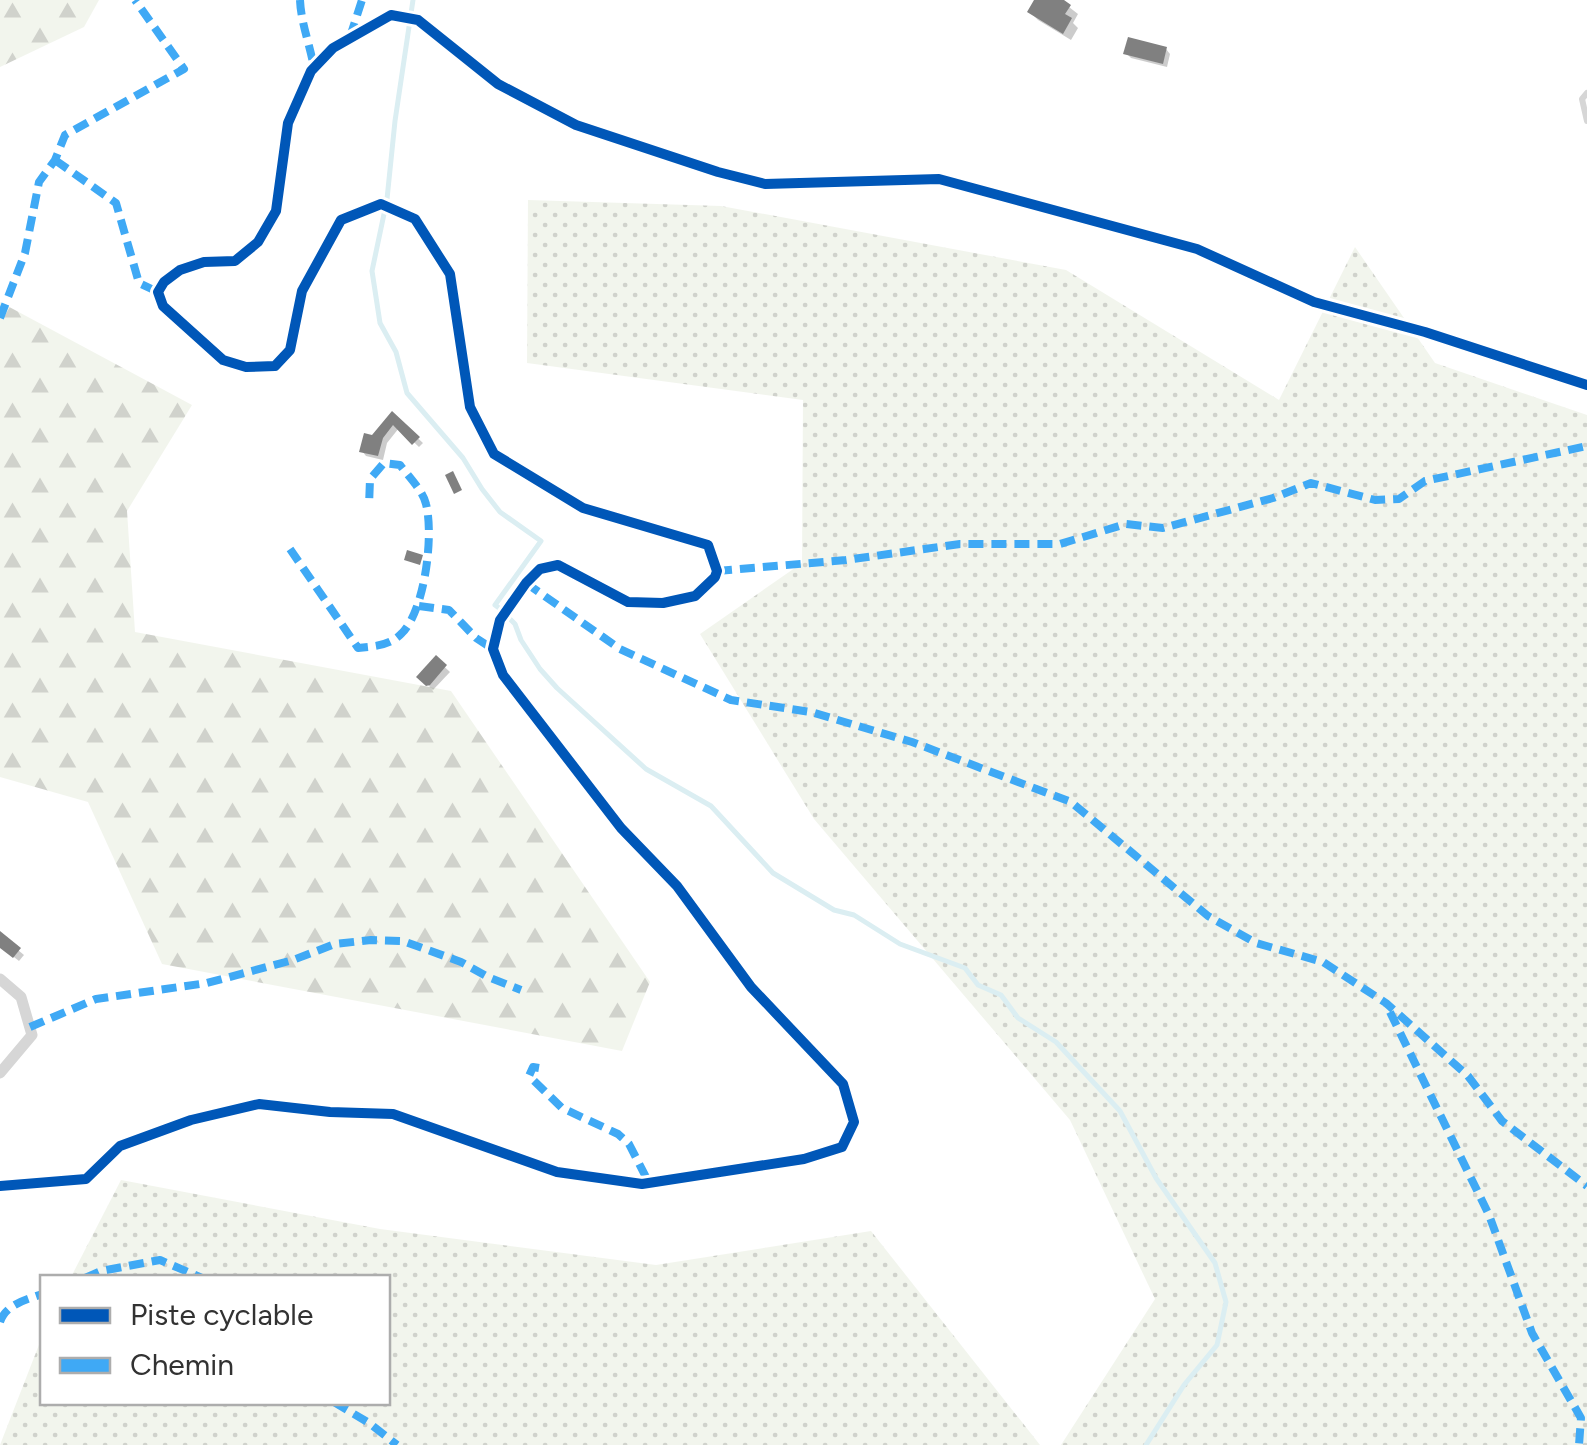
<svg xmlns="http://www.w3.org/2000/svg" width="1587" height="1445" viewBox="0 0 1587 1445" font-family="Figtree,sans-serif">
  <defs>
    <pattern id="grass-dots" width="8" height="8" patternUnits="userSpaceOnUse" patternTransform="scale(2.5)"><rect width="8" height="8" fill="#f2f5ed"/><path d="M2 2h.1M6 6h.1" fill="none" stroke="#d0d2cc" stroke-width="1.8" stroke-linecap="round"/></pattern>
    <pattern id="forest-firs" width="22" height="20" patternUnits="userSpaceOnUse" patternTransform="scale(2.5)"><rect width="22" height="20" fill="#f2f5ed"/><path d="M5 1l3.5 6h-7zM16 11l3.5 6h-7z" fill="#d0d2cc"/></pattern>
  </defs>
  <rect width="100%" height="100%" fill="#fff"/>
  <g fill="url(#grass-dots)">
    <path d="M 528,200 L 721,206 L 1066,270 L 1279,400 L 1355,247 L 1435,363 L 1587,415 L 1587,1445 L 1061,1445 L 1155,1299 L 1070,1120 L 814,819 L 700,634 L 802,563 L 803,400 L 527,363 Z"/>
    <path d="M 121,1180 L 380,1229 L 656,1265 L 871,1231 L 1040,1445 L 0,1445 L 42,1337 L 42,1402 L 388,1402 L 388,1278 L 71,1277 Z"/>
  </g>
  <g fill="url(#forest-firs)">
    <path d="M 0,0 L 99,0 L 84,27 L 0,67 Z"/>
    <path d="M 0,302 L 192,405 L 127,511 L 135,632 L 451,691 L 650,982 L 622,1051 L 162,964 L 88,802 L 0,777 Z"/>
  </g>
  <g fill="#0003">
    <path d="M 1038,0 L 1060,0 L 1078,14 L 1073,23 L 1078,28 L 1071,40 L 1038,20 L 1030,12 Z"/>
    <path d="M 1166,49 L 1170,54 L 1167,67 L 1131,58 L 1126,53 Z"/>
    <path d="M 393,415 L 423,443 L 419,447 L 399,428 L 387,443 L 383,460 L 366,456 L 362,451 Z"/>
    <path d="M 436,659 L 450,672 L 433,690 L 420,677 Z"/>
    <path d="M 0,935 L 24,955 L 19,961 L 0,946 Z"/>
  </g>
  <g fill="none" stroke-linecap="round" stroke-linejoin="round">
    <g stroke="#dbeef2" stroke-width="5">
      <path d="M 387,199 L 395,121 L 413,0"/>
      <path d="M 384,214 L 372,271 L 380,323 L 396,352 L 407,393 L 463,458 L 482,489 L 500,512 L 541,541 L 495,605 L 499,608"/>
      <path d="M 510,619 L 515,624 L 521,640 L 540,669 L 557,688 L 646,769 L 711,806 L 773,873 L 834,910 L 854,915 L 900,944 L 965,968 L 978,985 L 1001,995 L 1018,1018 L 1056,1042 L 1120,1111 L 1156,1178 L 1215,1263 L 1226,1302 L 1217,1345 L 1184,1385 L 1146,1445"/>
    </g>
  </g>
  <g fill="#808080">
    <path d="M 1034,0 L 1064,0 L 1071,5 L 1065,14 L 1072,18 L 1063,34 L 1027,12 Z"/>
    <path d="M 1128,37 L 1167,47 L 1163,64 L 1123,54 Z"/>
    <path d="M 392,411 L 420,437 L 412,445 L 393,425 L 383,438 L 378,456 L 359,452 L 364,433 L 372,435 Z"/>
    <path d="M 453,471 L 462,490 L 454,494 L 445,475 Z"/>
    <path d="M 407,550 L 423,555 L 420,565 L 404,560 Z"/>
    <path d="M 436,655 L 447,665 L 430,685 L 426,686 L 416,677 Z"/>
    <path d="M 0,931 L 21,948 L 13,958 L 0,948 Z"/>
  </g>
  <g fill="none" stroke-linecap="round" stroke-linejoin="round">
    <path stroke="#d6d6d6" stroke-width="6" d="M 1587,93 L 1582,99 L 1587,121"/>
    <g stroke="#d6d6d6" stroke-width="11">
      <path d="M 0,979 L 21,997 L 32,1035 L 0,1073"/>
      <path d="M 0,1186 L 86,1179 L 120,1146 L 191,1120 L 259,1104 L 330,1112 L 393,1114 L 557,1172 L 642,1184 L 804,1159 L 842,1147 L 854,1122 L 843,1084 L 751,987 L 677,886 L 621,828 L 503,675 L 493,649 L 500,620 L 526,583 L 540,569 L 558,565 L 628,602 L 663,603 L 695,596 L 715,577 L 717,571 L 708,545 L 583,508 L 494,454 L 470,407 L 450,274 L 415,219 L 381,204 L 341,220 L 302,291 L 290,350 L 275,366 L 246,367 L 223,360 L 163,306 L 158,292 L 164,282 L 180,270 L 204,262 L 235,261 L 258,242 L 276,211 L 288,123 L 311,71 L 333,48 L 391,15 L 418,20 L 498,84 L 576,125 L 718,172 L 765,184 L 939,179 L 1197,249 L 1314,302 L 1425,332 L 1587,385"/>
    </g>
    <g stroke="#3fa9f5" stroke-width="8" stroke-dasharray="15 8" stroke-linecap="butt">
      <path d="M 300,0 C 301,23 310,45 314,68"/>
      <path d="M 350,37 L 362,0"/>
      <path d="M 55,160 L 116,203 L 139,283 L 158,292"/>
      <path d="M 0,318 L 25,253 L 39,182 L 55,160 L 65,135 L 184,69 L 135,0"/>
      <path d="M 290,549 L 358,648 C 375,646 390,646 402,633 C 425,610 434,535 426,504 C 423,491 409,477 400,465 L 384,463 L 370,479 L 369,506"/>
      <path d="M 717,571 L 846,560 L 960,544 L 1060,544 L 1126,524 L 1163,528 L 1273,498 L 1311,483 L 1375,500 L 1399,499 L 1425,481 L 1587,446"/>
      <path d="M 526,583 L 620,649 L 731,700 L 811,712 L 912,742 L 1071,802 L 1208,916 L 1256,943 L 1323,962 L 1386,1003 L 1468,1076 L 1502,1121 L 1587,1186"/>
      <path d="M 419,606 L 449,610 L 476,638 L 493,649"/>
      <path d="M 1390,1012 L 1489,1215 L 1532,1333 L 1581,1418 L 1579,1445"/>
      <path d="M 30,1027 L 96,999 L 207,983 L 293,960 L 335,944 L 371,940 L 403,941 L 461,962 L 488,977 L 521,990"/>
      <path d="M 539,1068 L 533,1067 L 529,1076 L 562,1108 L 618,1134 L 629,1144 L 649,1183"/>
      <path d="M 85,1278 L 101,1271 L 160,1260 L 202,1278"/>
      <path d="M 0,1322 C 6,1304 26,1300 42,1294"/>
      <path d="M 334,1402 L 369,1423 L 397,1445"/>
    </g>
    <g stroke="#fff" stroke-width="16">
      <path id="cycleway" d="M 0,1186 L 86,1179 L 120,1146 L 191,1120 L 259,1104 L 330,1112 L 393,1114 L 557,1172 L 642,1184 L 804,1159 L 842,1147 L 854,1122 L 843,1084 L 751,987 L 677,886 L 621,828 L 503,675 L 493,649 L 500,620 L 526,583 L 540,569 L 558,565 L 628,602 L 663,603 L 695,596 L 715,577 L 717,571 L 708,545 L 583,508 L 494,454 L 470,407 L 450,274 L 415,219 L 381,204 L 341,220 L 302,291 L 290,350 L 275,366 L 246,367 L 223,360 L 163,306 L 158,292 L 164,282 L 180,270 L 204,262 L 235,261 L 258,242 L 276,211 L 288,123 L 311,71 L 333,48 L 391,15 L 418,20 L 498,84 L 576,125 L 718,172 L 765,184 L 939,179 L 1197,249 L 1314,302 L 1425,332 L 1587,385"/>
    </g>
    <use href="#cycleway" stroke="#0057b8" stroke-width="10"/>
  </g>
  <rect x="40" y="1275" width="350" height="130" fill="#ffffff" stroke="#adadad" stroke-width="2.5"/>
  <rect x="60" y="1308" width="50" height="15" fill="#0057b8" stroke="#adadad" stroke-width="2.5"/>
  <text x="130" y="1325" font-size="30" fill="#323232">Piste cyclable</text>
  <rect x="60" y="1358" width="50" height="15" fill="#3fa9f5" stroke="#adadad" stroke-width="2.5"/>
  <text x="130" y="1375" font-size="30" fill="#323232">Chemin</text>
</svg>
